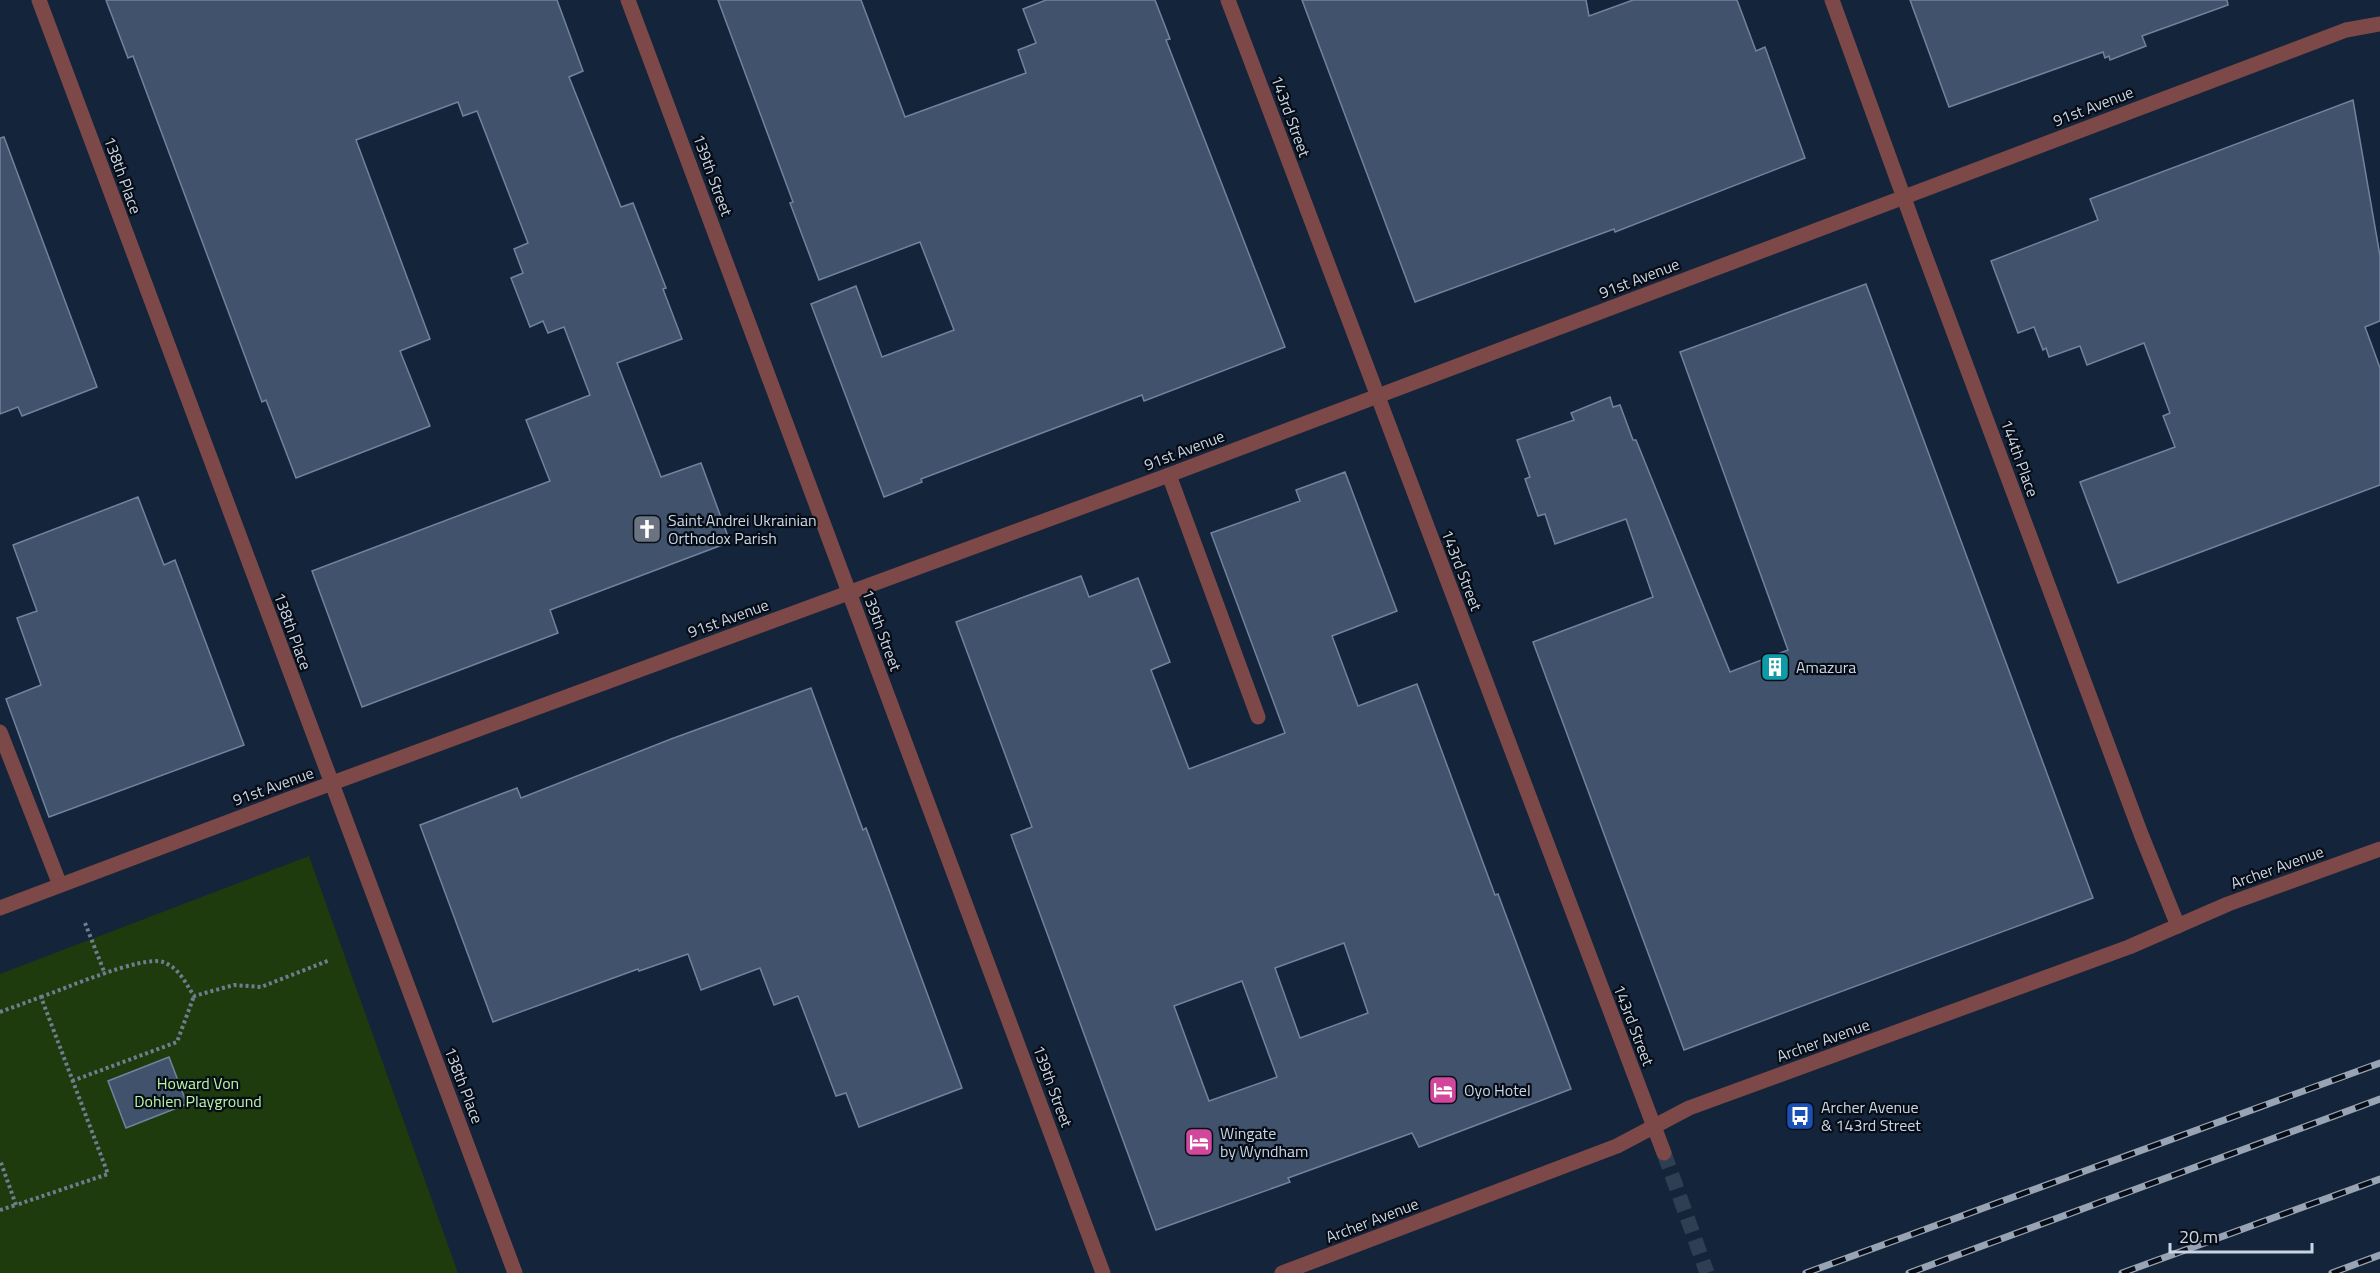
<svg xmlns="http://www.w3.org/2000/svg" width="2380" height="1273" viewBox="0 0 2380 1273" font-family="'Titillium Web',sans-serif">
  <rect width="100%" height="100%" fill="#14243a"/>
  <path fill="#1d3b0d" d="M 309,856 L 458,1273 L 0,1273 L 0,974 Z"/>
  <g fill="#41536c" stroke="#70839e" stroke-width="1.5" fill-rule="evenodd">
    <path d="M 106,0 L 557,0 L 583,71 L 569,77 L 621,207 L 633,203 L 666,288 L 663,289 L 682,339 L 617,363 L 661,477 L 701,463 L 730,542 L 550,610 L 558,633 L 362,707 L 312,571 L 550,481 L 526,420 L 590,395 L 564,327 L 548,333 L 543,321 L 530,327 L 511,278 L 523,273 L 514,249 L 528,243 L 477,111 L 463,116 L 458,102 L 356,140 L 430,339 L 400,351 L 430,426 L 296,478 L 266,400 L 262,402 L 133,56 L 128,58 Z"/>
    <path d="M 718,0 L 861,0 L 905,117 L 1026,73 L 1018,50 L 1036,43 L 1023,9 L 1046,0 L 1155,0 L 1170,39 L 1166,40 L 1285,347 L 1144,401 L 1142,395 L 921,479 L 922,482 L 884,497 L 811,304 L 856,286 L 882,357 L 954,330 L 920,242 L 819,280 L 790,203 L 793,202 Z"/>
    <path d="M 1302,0 L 1586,0 L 1589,16 L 1633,0 L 1737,0 L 1756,51 L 1765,47 L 1805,158 L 1615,232 L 1614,229 L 1415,302 Z"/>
    <path d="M 1910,0 L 2227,0 L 2228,5 L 2142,36 L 2146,46 L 2110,60 L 2109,56 L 2105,58 L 2103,52 L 1949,107 Z"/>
    <path d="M 2353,100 L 2380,256 L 2380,321 L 2365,327 L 2380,368 L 2380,485 L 2118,583 L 2080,482 L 2175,447 L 2163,416 L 2170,413 L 2144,343 L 2087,365 L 2080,346 L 2049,357 L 2046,348 L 2043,350 L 2034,327 L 2018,333 L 1991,261 L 2098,220 L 2090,199 Z"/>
    <path d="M 4,137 L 97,387 L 22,416 L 18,407 L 0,414 L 0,138 Z"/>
    <path d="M 1866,284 L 2093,898 L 1684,1050 L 1533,642 L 1653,597 L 1626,519 L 1555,544 L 1545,514 L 1538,516 L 1525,479 L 1530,477 L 1517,440 L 1574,420 L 1571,413 L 1610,397 L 1613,407 L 1620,405 L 1633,440 L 1636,440 L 1730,672 L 1788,650 L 1680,352 Z"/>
    <path d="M 1345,472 L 1397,611 L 1332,636 L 1358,706 L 1417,684 L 1495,895 L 1498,894 L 1571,1089 L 1419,1147 L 1412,1133 L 1288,1178 L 1290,1182 L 1156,1230 L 1011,835 L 1032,827 L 956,622 L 1081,576 L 1089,597 L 1138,578 L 1170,662 L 1151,670 L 1189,769 L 1285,733 L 1211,533 L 1300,501 L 1296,490 ZM 1344,943 L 1368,1013 L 1300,1038 L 1275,968 ZM 1242,981 L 1277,1077 L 1209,1101 L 1174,1006 Z"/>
    <path d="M 138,497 L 164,565 L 175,560 L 244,745 L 49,817 L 6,699 L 41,685 L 17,618 L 37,611 L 13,545 Z"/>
    <path d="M 811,688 L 863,830 L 866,828 L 882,871 L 962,1088 L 859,1127 L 846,1093 L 836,1096 L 798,996 L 774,1005 L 760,968 L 701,990 L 688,954 L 639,971 L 638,969 L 493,1022 L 420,825 L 517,788 L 521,798 L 671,739 Z"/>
    <path d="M 169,1057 L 187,1104 L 126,1128 L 108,1081 Z"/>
  </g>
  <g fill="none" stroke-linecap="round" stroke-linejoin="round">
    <path stroke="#2f3f53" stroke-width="15" stroke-dasharray="15 8" stroke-linecap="butt" d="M 1664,1153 L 1707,1273"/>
    <g stroke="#6f7d8f" stroke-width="4" stroke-dasharray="3 3" stroke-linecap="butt">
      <path d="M 85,923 L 105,974"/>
      <path d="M 41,997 C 64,989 142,955 163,962 C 179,968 185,982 194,996 L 234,985 L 261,987 L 330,960"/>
      <path d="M 0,1012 L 41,997 L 108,1174 L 16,1205 L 0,1160"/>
      <path d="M 72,1081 L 177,1042 L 194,996"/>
      <path d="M 0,1210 L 16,1205"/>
    </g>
    <g stroke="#7c4948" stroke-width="15">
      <path d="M 39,0 L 515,1273"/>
      <path d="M 628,0 L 1103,1273"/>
      <path d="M 1228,0 L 1664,1153"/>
      <path d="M 1832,0 L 1920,242 L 2141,834 L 2178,926"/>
      <path d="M 1169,475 L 1258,717"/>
      <path d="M 0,732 L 60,885"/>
      <path d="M 0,908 L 289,799 L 1169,475 L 2346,30 L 2380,24"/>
      <path d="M 1282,1273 L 1617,1146 L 1689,1108 L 2129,947 L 2228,904 L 2380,849"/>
    </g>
    <g stroke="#98a4b4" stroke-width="7">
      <g id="rail">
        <path d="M 1806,1273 L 2380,1063"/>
        <path d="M 1909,1273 L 2380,1099"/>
        <path d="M 2122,1273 L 2380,1179"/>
        <path d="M 2332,1273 L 2380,1255"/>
      </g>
    </g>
    <use href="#rail" stroke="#070d17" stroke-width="4.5" stroke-dasharray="14" stroke-linecap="butt"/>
  </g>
  <defs>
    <g id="church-square" transform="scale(1.5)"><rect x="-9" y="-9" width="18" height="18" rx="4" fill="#6b7280" stroke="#070d17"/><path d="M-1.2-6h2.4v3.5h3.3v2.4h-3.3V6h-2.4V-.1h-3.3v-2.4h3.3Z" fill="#fff"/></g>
    <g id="building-square" transform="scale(1.5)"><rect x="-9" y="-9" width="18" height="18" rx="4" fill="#0f9aa8" stroke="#070d17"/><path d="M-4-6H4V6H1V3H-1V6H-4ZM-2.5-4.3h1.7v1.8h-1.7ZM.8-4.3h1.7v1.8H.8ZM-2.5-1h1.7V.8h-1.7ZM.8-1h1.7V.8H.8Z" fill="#fff"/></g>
    <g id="hotel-square" transform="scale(1.5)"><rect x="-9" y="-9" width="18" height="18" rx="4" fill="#d1479c" stroke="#070d17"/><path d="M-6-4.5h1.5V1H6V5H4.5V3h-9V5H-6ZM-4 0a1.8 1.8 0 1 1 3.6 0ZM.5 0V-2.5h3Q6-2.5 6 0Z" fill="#fff"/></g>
    <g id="bus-square" transform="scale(1.5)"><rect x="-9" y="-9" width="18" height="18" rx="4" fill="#1a4fb4" stroke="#070d17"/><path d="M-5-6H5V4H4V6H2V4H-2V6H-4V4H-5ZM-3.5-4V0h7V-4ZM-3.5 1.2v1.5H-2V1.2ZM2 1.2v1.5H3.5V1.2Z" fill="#fff"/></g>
  </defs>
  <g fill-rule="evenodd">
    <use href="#church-square" x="647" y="529"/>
    <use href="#building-square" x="1775" y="667"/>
    <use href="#hotel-square" x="1443" y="1090"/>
    <use href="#bus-square" x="1800" y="1116"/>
    <use href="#hotel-square" x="1199" y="1142"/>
  </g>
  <g text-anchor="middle" stroke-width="4.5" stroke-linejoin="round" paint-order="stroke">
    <g font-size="16" fill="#cad5e3" stroke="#070d17">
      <text transform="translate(2093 106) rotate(-21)" y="6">91st Avenue</text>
      <text transform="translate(1291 116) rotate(70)" y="6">143rd Street</text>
      <text transform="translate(123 175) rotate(70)" y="6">138th Place</text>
      <text transform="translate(713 175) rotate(70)" y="6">139th Street</text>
      <text transform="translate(1639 278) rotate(-21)" y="6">91st Avenue</text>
      <text transform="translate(1184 450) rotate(-21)" y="6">91st Avenue</text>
      <text transform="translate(2020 458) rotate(70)" y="6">144th Place</text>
      <text transform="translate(1462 570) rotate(69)" y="6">143rd Street</text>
      <text transform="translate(728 618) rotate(-20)" y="6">91st Avenue</text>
      <text transform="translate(882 630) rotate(70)" y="6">139th Street</text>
      <text transform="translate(293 631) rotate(70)" y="6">138th Place</text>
      <text transform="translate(273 786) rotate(-20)" y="6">91st Avenue</text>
      <text transform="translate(2277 867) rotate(-20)" y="6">Archer Avenue</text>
      <text transform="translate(1634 1025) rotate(69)" y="6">143rd Street</text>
      <text transform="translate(1823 1040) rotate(-20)" y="6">Archer Avenue</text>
      <text transform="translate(464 1085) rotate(69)" y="6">138th Place</text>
      <text transform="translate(1053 1086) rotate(70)" y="6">139th Street</text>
      <text transform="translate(1372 1220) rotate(-21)" y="6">Archer Avenue</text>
    </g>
    <g font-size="16" fill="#cad5e3" stroke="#070d17" text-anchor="start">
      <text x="668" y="526">Saint Andrei Ukrainian<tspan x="668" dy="18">Orthodox Parish</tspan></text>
      <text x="1796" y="673">Amazura</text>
      <text x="1464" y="1096">Oyo Hotel</text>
      <text x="1821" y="1113">Archer Avenue<tspan x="1821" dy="18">&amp; 143rd Street</tspan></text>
      <text x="1220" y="1139">Wingate<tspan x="1220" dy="18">by Wyndham</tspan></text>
    </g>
    <g font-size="16" fill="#baf5a1" stroke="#070d17">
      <text x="198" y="1089">Howard Von<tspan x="198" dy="18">Dohlen Playground</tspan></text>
    </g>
  </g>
  <path d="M2170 1243v9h142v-9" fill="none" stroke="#cad5e3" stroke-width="3"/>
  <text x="2179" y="1243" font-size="18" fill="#cad5e3" stroke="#070d17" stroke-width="4.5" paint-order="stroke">20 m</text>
</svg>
